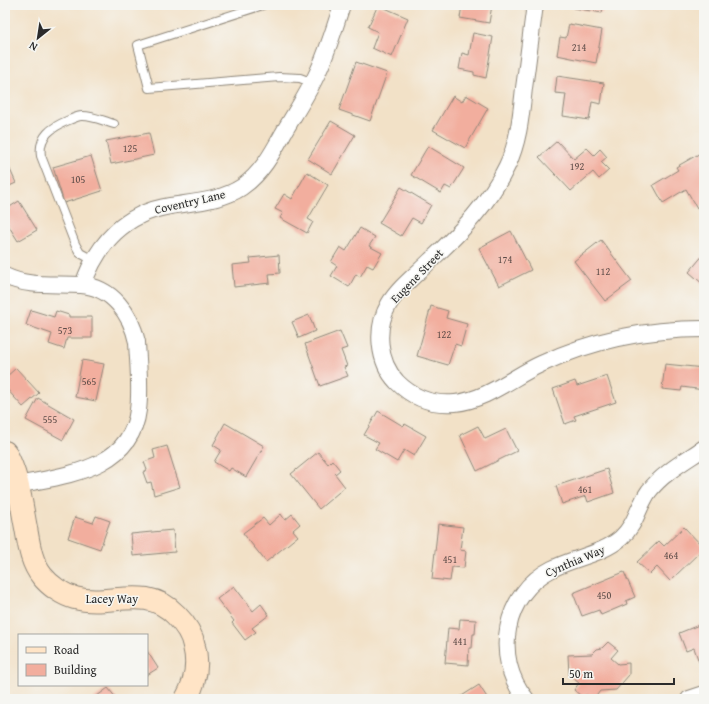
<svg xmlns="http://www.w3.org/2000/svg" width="709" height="704" viewBox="0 0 709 704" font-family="'Gentium Book Plus',serif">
  <rect width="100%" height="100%" fill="#f6f6f2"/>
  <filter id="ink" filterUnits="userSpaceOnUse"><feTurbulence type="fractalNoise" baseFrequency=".025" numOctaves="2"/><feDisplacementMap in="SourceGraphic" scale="8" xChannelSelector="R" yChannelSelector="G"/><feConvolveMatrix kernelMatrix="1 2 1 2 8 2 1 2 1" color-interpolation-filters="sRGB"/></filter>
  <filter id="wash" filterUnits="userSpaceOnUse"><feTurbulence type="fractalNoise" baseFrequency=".012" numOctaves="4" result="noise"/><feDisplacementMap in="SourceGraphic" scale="16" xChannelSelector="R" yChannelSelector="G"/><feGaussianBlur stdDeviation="0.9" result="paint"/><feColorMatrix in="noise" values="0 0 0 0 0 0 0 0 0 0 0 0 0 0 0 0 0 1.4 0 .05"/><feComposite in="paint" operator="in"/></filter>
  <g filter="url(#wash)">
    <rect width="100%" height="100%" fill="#f2e1c7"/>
    <g id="blocks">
      <g fill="#f2ae9e">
        <path d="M 378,5 L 408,18 L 392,57 L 372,48 L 378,32 L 368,27 Z"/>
        <path d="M 462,5 L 492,5 L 489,23 L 460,18 Z"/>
        <path d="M 575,5 L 603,5 L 602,13 L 574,8 Z"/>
        <path d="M 569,24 L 602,30 L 596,63 L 557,55 L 560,37 L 566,38 Z"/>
        <path d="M 473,33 L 493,37 L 486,78 L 474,75 L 474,72 L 459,69 L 462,53 L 469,55 Z"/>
        <path d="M 356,62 L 387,73 L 370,121 L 339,110 Z"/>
        <path d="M 557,76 L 604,83 L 601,104 L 592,102 L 589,120 L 563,116 L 566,94 L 555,93 Z"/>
        <path d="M 466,95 L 488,108 L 465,148 L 433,130 L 453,96 L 462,102 Z"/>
        <path d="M 331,121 L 355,135 L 332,174 L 308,159 Z"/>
        <path d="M 149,133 L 154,155 L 111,164 L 106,141 Z"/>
        <path d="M 557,141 L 574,159 L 587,148 L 594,155 L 600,149 L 607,157 L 601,162 L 609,170 L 599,179 L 593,172 L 571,191 L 539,157 Z"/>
        <path d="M 428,146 L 464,168 L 451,189 L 445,186 L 441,193 L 411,175 Z"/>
        <path d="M 704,151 L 704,204 L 697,208 L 686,189 L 663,203 L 653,185 L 678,170 L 676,167 Z"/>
        <path d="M 91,156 L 102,191 L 64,203 L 53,167 Z"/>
        <path d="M 8,165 L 16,183 L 5,188 L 5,166 Z"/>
        <path d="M 307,172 L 328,185 L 308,219 L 313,222 L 307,233 L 280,218 L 283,213 L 275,209 L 284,194 L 292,199 Z"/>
        <path d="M 401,187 L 431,205 L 421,223 L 412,218 L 401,236 L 379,223 Z"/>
        <path d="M 19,201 L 37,230 L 18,241 L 5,220 L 5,210 Z"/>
        <path d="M 360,228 L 375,237 L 369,246 L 382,253 L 373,268 L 367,265 L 360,277 L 356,274 L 349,287 L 331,276 L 337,266 L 331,262 L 340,247 L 346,251 Z"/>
        <path d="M 511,231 L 531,270 L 499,286 L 479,248 Z"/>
        <path d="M 601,240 L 632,281 L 605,301 L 574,261 Z"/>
        <path d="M 704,254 L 704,285 L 689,272 Z"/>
        <path d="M 279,255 L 280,273 L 269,274 L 270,283 L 234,287 L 232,265 L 251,263 L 250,258 Z"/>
        <path d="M 431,306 L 448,311 L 446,318 L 467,324 L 461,346 L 455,344 L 448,365 L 417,356 Z"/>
        <path d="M 31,310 L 54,317 L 56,311 L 69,315 L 69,317 L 92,317 L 92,338 L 67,338 L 64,349 L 49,344 L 52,334 L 26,325 Z"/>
        <path d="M 309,315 L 315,331 L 299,338 L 292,322 Z"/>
        <path d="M 340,331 L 347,348 L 341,350 L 347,366 L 344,367 L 348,376 L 320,386 L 305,344 Z"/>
        <path d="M 82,360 L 104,364 L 96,401 L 75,397 Z"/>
        <path d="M 665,364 L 704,368 L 704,390 L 682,387 L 681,391 L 662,389 Z"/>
        <path d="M 16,368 L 39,393 L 23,407 L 5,387 L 5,378 Z"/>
        <path d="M 607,376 L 616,402 L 574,416 L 576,420 L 565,424 L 553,389 L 575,381 L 577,386 Z"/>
        <path d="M 38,398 L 74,419 L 63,440 L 26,420 Z"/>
        <path d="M 378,411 L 403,426 L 405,424 L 426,436 L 414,456 L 404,450 L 397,462 L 375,449 L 379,443 L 364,435 Z"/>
        <path d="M 225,423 L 264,446 L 246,477 L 231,468 L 229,471 L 214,462 L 221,450 L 213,445 Z"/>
        <path d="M 478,426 L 485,439 L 506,429 L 517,451 L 477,471 L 460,435 Z"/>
        <path d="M 167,446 L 180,487 L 154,495 L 151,482 L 147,483 L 143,472 L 147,470 L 144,462 L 155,458 L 153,450 Z"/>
        <path d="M 318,452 L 328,464 L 332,460 L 340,470 L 335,474 L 345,487 L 319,509 L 291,474 Z"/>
        <path d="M 607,469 L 614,493 L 588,502 L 586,496 L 562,504 L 556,486 Z"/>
        <path d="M 281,514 L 285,520 L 292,514 L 300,524 L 293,530 L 298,536 L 266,562 L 243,533 L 263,518 L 269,525 Z"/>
        <path d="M 96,516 L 110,521 L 100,549 L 68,538 L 75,517 L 93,523 Z"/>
        <path d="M 438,524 L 463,527 L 460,550 L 466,551 L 464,568 L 452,567 L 450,581 L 432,579 Z"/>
        <path d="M 684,527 L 704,548 L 670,581 L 657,567 L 650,574 L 637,562 L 659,541 L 664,546 Z"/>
        <path d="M 173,530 L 175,552 L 133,556 L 131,534 Z"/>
        <path d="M 624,572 L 635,597 L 626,601 L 627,604 L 601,615 L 599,610 L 582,616 L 573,593 Z"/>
        <path d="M 234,586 L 253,611 L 261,604 L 269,615 L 252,628 L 256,632 L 245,640 L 232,623 L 234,621 L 217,599 Z"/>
        <path d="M 460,619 L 476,620 L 475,634 L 473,634 L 472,648 L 469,648 L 468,665 L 445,663 L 448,628 L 459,629 Z"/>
        <path d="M 704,623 L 704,660 L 699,662 L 694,648 L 686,651 L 679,633 Z"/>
        <path d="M 608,642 L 618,650 L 611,658 L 618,664 L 629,663 L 629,675 L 616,690 L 600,691 L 594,699 L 592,699 L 587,695 L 581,696 L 574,690 L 579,683 L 569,675 L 568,655 L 592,654 L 597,649 L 602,648 Z"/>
        <path d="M 147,651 L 158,668 L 147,675 Z"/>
        <path d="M 479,685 L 488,699 L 457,699 Z"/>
        <path d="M 108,688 L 117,699 L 93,699 Z"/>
      </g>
    </g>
  </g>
  <g filter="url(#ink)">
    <use href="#blocks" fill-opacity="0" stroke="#8e8679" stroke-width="1"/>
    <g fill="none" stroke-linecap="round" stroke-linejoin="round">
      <g stroke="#8e8679" stroke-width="10">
        <g id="lane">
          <path d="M 263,5 L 138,45 L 149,88 L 279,77 L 300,78 L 313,83"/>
          <path d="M 93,260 L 80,253 L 75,244 L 41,156 C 38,136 52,127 69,120 C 73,119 77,116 81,116 C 92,115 103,121 114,124"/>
        </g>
      </g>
      <g stroke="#8e8679" stroke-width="18">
        <g id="street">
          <path d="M 535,5 C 531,33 528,60 524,88 C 521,115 519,141 507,166 C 490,202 460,233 431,260 C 417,274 399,287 389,304 C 375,328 378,362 397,382 C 413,398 433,405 455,403 C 487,400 514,376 541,364 C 592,340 648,329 704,329"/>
          <path d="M 5,276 C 30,288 55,283 81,285 C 112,287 131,314 137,342 C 138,364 141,388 138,410 C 131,470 64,475 18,485"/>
          <path d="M 83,285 C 97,244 125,213 170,206 C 194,202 221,201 242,187 C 262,173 273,152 284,132 C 295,113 307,95 316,76 C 327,54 334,29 342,5"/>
          <path d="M 526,699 C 492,658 504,593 552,569 C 575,557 601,555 621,538 C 637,523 637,508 649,491 C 663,473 685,461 704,448"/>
          <path d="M 689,699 L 704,694"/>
        </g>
      </g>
      <g stroke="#8e8679" stroke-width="24">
        <path id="secondary" d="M 5,452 C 18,475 21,502 26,528 C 29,545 31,562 42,576 C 50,586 63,595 75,598 C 110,608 145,583 176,615 C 185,624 192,634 194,646 C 199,665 195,683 186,699"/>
      </g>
      <use href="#lane" stroke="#fff" stroke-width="8"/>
      <use href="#street" stroke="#fff" stroke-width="16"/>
      <use href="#secondary" stroke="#ffe4c6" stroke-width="22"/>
    </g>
  </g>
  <g text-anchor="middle" stroke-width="3" stroke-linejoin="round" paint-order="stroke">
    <g font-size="10" fill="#5d4c48">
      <text x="579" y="51">214</text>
      <text x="130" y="152">125</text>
      <text x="577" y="170">192</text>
      <text x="78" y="183">105</text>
      <text x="505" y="263">174</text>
      <text x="603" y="275">112</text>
      <text x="65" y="334">573</text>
      <text x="444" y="338">122</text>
      <text x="89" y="385">565</text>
      <text x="50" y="423">555</text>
      <text x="585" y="493">461</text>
      <text x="671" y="559">464</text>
      <text x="450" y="563">451</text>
      <text x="604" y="599">450</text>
      <text x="460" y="645">441</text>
    </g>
    <g font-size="12" fill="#2b2b2b" stroke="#f6f6f2">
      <text transform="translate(190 202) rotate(-13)" y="4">Coventry Lane</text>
      <text transform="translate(417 276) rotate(-46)" y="4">Eugene Street</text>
      <text transform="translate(575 561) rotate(-23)" y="4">Cynthia Way</text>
      <text x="112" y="603">Lacey Way</text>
    </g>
  </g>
  <rect width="709" height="704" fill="none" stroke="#f6f6f2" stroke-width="20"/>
  <rect x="18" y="634" width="130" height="52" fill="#f6f6f2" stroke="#a5a5a2"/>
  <rect x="26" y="647" width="20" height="6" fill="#ffe4c6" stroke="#a5a5a2"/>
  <text x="54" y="654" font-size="12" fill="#2b2b2b">Road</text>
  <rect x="26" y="664" width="20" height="12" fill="#f2ae9e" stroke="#a5a5a2"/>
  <text x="54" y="674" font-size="12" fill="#2b2b2b">Building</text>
  <g transform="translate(38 38) rotate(210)" stroke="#f6f6f2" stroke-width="3" paint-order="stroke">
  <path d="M0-3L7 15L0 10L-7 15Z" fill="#2b2b2b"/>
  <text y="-6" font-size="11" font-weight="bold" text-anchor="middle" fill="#2b2b2b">N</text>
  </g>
  <path d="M563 678v6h111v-6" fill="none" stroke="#2b2b2b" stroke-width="2"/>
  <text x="569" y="678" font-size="12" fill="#2b2b2b" stroke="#f6f6f2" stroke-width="3" paint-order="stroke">50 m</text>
</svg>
